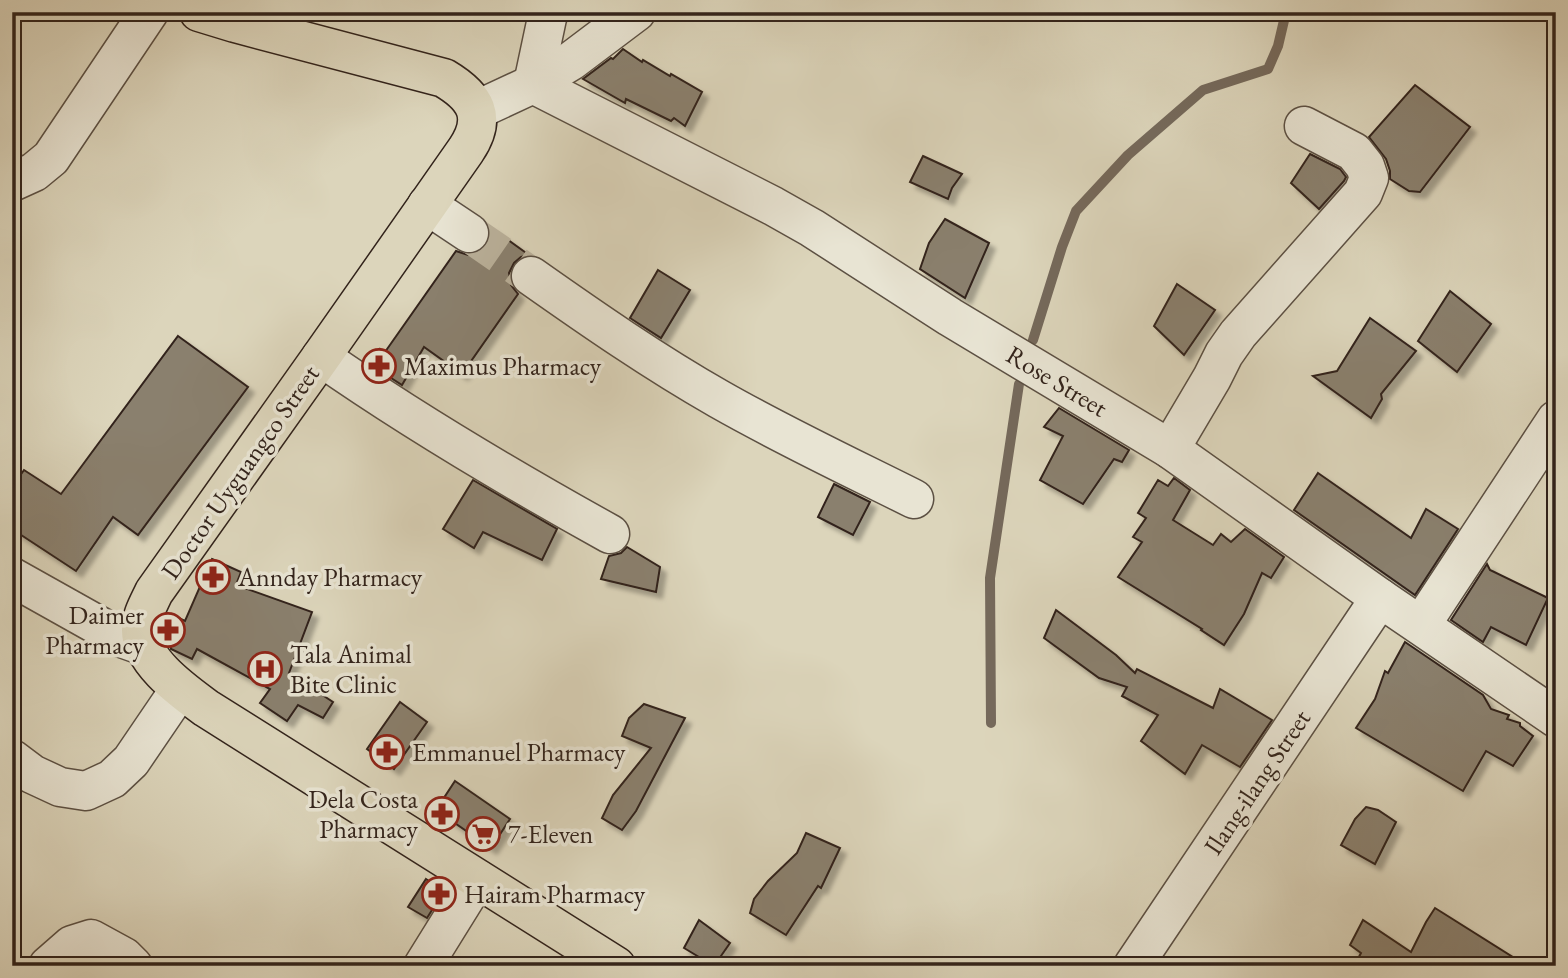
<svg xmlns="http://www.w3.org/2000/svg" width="1568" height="978" viewBox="0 0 1568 978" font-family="'EB Garamond',serif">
  <defs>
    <filter id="shadow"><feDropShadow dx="6" dy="6" stdDeviation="2" flood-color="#0004"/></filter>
  </defs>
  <rect width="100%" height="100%" fill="#dcd5bb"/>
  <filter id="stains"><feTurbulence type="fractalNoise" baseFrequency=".00286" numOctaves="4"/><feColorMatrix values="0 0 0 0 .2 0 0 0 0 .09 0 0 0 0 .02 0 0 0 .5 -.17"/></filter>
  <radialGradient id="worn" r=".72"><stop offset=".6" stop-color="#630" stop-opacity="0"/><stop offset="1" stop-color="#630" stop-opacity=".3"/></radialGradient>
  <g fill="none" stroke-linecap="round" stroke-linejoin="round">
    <g stroke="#75695b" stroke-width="10">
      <path d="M 1033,340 L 1062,247 L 1076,211 L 1128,155 L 1203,90 L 1268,69 L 1278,46 L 1286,12"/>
      <path d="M 991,723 L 990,578 L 1019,384"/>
    </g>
  </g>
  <g fill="#8a806e" stroke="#32231b" stroke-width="2" filter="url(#shadow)">
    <path d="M 623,49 L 642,62 L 643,60 L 670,76 L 671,74 L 702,92 L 685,126 L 674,118 L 671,121 L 626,99 L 625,103 L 583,79 L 611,58 L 613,59 Z"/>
    <path d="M 1415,85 L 1470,127 L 1420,192 L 1409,191 L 1390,179 L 1390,171 L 1386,159 L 1369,137 Z"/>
    <path d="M 1310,154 L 1340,169 L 1346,177 L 1344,181 L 1319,209 L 1291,183 Z"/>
    <path d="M 923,156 L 962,174 L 952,188 L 948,199 L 910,182 Z"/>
    <path d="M 945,219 L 989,243 L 965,298 L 920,269 L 929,243 Z"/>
    <path d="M 490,227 L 529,255 L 521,257 L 514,263 L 509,273 L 511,285 L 518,294 L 462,374 L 424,347 L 402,385 L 371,365 L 380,349 L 385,352 L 456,251 L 468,255 L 479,252 L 487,245 L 491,235 Z"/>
    <path d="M 658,270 L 690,290 L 661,338 L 630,318 Z"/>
    <path d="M 1177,284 L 1215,310 L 1184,355 L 1154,326 Z"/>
    <path d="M 1450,291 L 1491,324 L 1457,372 L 1418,341 Z"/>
    <path d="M 1370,318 L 1416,351 L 1381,394 L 1382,399 L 1371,418 L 1313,376 L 1337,371 Z"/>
    <path d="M 178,336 L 248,387 L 138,535 L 113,517 L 76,571 L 12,529 L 12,487 L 24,470 L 61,494 Z"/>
    <path d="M 1059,408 L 1129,450 L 1122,462 L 1114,459 L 1083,504 L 1040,480 L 1063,436 L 1044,427 Z"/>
    <path d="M 1318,473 L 1411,538 L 1426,509 L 1458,529 L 1415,595 L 1294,510 Z"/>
    <path d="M 1174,478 L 1190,490 L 1173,520 L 1213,545 L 1221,534 L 1231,542 L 1245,529 L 1284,557 L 1271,578 L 1262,573 L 1244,614 L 1224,645 L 1201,630 L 1202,629 L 1118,577 L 1142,542 L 1133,537 L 1146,518 L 1138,513 L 1158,480 L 1168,486 Z"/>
    <path d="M 473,480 L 557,529 L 542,560 L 483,532 L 474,548 L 443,529 Z"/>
    <path d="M 834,484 L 870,502 L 853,535 L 818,517 Z"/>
    <path d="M 627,547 L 660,567 L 656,592 L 601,579 L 609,556 L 621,553 Z"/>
    <path d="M 212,559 L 241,572 L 236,585 L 312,612 L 289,673 L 333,702 L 323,718 L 298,705 L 287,721 L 260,703 L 270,689 L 197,649 L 192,659 L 171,649 L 169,635 L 179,618 L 185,621 Z"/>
    <path d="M 1487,564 L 1490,570 L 1548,598 L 1526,645 L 1491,627 L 1483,642 L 1451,620 Z"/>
    <path d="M 1056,610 L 1116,655 L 1135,673 L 1137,669 L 1213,708 L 1220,689 L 1272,720 L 1240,767 L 1202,745 L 1185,774 L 1141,741 L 1158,715 L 1122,696 L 1127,687 L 1099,678 L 1044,638 Z"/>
    <path d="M 1405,642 L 1483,695 L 1491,709 L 1509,715 L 1507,719 L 1520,723 L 1520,726 L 1533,736 L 1513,766 L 1486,751 L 1463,791 L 1356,728 L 1375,699 L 1385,671 L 1388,673 Z"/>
    <path d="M 400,702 L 427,722 L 394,769 L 367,749 Z"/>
    <path d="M 644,704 L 685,718 L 636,811 L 622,830 L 602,818 L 613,795 L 651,748 L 622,736 L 629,718 Z"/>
    <path d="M 455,781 L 510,819 L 491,848 L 436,810 Z"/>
    <path d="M 1366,807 L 1378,810 L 1396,822 L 1375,864 L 1341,845 L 1355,819 Z"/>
    <path d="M 806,833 L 840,848 L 821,888 L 818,886 L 786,935 L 750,913 L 754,899 L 768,881 L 797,853 Z"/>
    <path d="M 426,879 L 444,891 L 427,918 L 408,907 Z"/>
    <path d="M 1435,908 L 1527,966 L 1354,966 L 1361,953 L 1350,945 L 1363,920 L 1411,952 L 1426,922 Z"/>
    <path d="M 699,920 L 730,943 L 714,966 L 684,948 Z"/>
  </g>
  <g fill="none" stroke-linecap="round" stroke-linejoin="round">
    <path stroke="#bab19b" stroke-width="38" stroke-dasharray="38 19" stroke-linecap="butt" d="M 469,233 L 531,276"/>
    <g stroke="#5c5043" stroke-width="41">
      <g id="minor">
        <path d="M 549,12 L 547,18 L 533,84 L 773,206 L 812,228 L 950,317 L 1170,449 L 1380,598 L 1556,718"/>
        <path d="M 477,110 L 533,84 L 571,61 L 636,12"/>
        <path d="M 12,182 L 34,172 L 51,158 L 149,12"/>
        <path d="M 427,205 L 469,233"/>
        <path d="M 531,276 C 592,319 654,362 719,399 C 782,435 848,466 914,499"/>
        <path d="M 321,357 C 414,422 511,479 610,534"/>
        <path d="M 1170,449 L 1212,378 L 1224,354 L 1238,334 L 1363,193 L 1369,178 L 1365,166 L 1354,152 L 1304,126"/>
        <path d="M 12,577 L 119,637 L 144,646"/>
        <path d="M 1421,625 L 1556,420"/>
        <path d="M 12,759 L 32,774 L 60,787 L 86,791 L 112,779 L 131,761 L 180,689"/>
        <path d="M 48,966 L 72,945 L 91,939 L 124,957 L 133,966"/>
        <path d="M 423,966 L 477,879"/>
        <path d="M 1133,966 L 1380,598"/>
      </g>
    </g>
    <g stroke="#32231b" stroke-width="41">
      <path id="major" d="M 199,12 L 235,23 L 444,78 C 476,97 488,117 466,150 L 321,357 L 154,592 C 149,603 141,616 141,629 C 140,661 183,691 206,708 L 616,966"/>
    </g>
    <use href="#minor" stroke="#e8e4d3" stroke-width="38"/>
    <use href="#major" stroke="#dcd5bb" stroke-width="38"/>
  </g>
  <defs>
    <g id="pharmacy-ring" transform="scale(1.75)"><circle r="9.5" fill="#e8e4d3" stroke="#8f2418" stroke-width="1.5"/><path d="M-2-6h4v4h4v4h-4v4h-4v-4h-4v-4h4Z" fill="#8f2418"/></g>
    <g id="hospital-ring" transform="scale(1.75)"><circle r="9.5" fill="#e8e4d3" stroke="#8f2418" stroke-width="1.5"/><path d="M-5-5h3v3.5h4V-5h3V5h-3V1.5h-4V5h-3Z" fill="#8f2418"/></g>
    <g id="supermarket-ring" transform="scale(1.75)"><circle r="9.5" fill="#e8e4d3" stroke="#8f2418" stroke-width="1.5"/><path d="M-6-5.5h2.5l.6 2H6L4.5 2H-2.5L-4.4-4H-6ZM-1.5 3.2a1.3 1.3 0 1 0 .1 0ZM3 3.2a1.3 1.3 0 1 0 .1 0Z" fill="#8f2418"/></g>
  </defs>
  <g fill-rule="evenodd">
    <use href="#pharmacy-ring" x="379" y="366"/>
    <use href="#pharmacy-ring" x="213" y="577"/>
    <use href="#pharmacy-ring" x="168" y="630"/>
    <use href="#hospital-ring" x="265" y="669"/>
    <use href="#pharmacy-ring" x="387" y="752"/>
    <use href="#pharmacy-ring" x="442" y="814"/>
    <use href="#supermarket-ring" x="483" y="834"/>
    <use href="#pharmacy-ring" x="439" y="894"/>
  </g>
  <g text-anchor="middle" stroke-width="7" stroke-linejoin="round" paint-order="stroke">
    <g font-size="26" fill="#32231b" stroke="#e8e4d3" text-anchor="start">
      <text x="404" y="375">Maximus Pharmacy</text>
      <text x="238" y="586">Annday Pharmacy</text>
      <text x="144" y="624" text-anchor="end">Daimer<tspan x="144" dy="30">Pharmacy</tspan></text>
      <text x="290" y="663">Tala Animal<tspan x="290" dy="30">Bite Clinic</tspan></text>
      <text x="412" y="761">Emmanuel Pharmacy</text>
      <text x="418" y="808" text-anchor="end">Dela Costa<tspan x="418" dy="30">Pharmacy</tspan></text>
      <text x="508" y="843">7-Eleven</text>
      <text x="464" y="903">Hairam Pharmacy</text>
    </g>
    <g font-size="26" fill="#32231b" stroke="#e8e4d3">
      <text transform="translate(1057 381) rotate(31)" y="9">Rose Street</text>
      <text transform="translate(240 472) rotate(-55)" y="9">Doctor Uyguangco Street</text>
      <text transform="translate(1257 782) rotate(-56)" y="9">Ilang-ilang Street</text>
    </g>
  </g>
  <rect width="1568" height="978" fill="none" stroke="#dcd5bb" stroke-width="42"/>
  <rect x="14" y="14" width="1540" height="950" fill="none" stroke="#32231b" stroke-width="3.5"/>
  <rect x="21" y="21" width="1526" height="936" fill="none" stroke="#32231b" stroke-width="2"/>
  <rect width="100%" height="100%" filter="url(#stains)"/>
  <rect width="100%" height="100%" fill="url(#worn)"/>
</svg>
